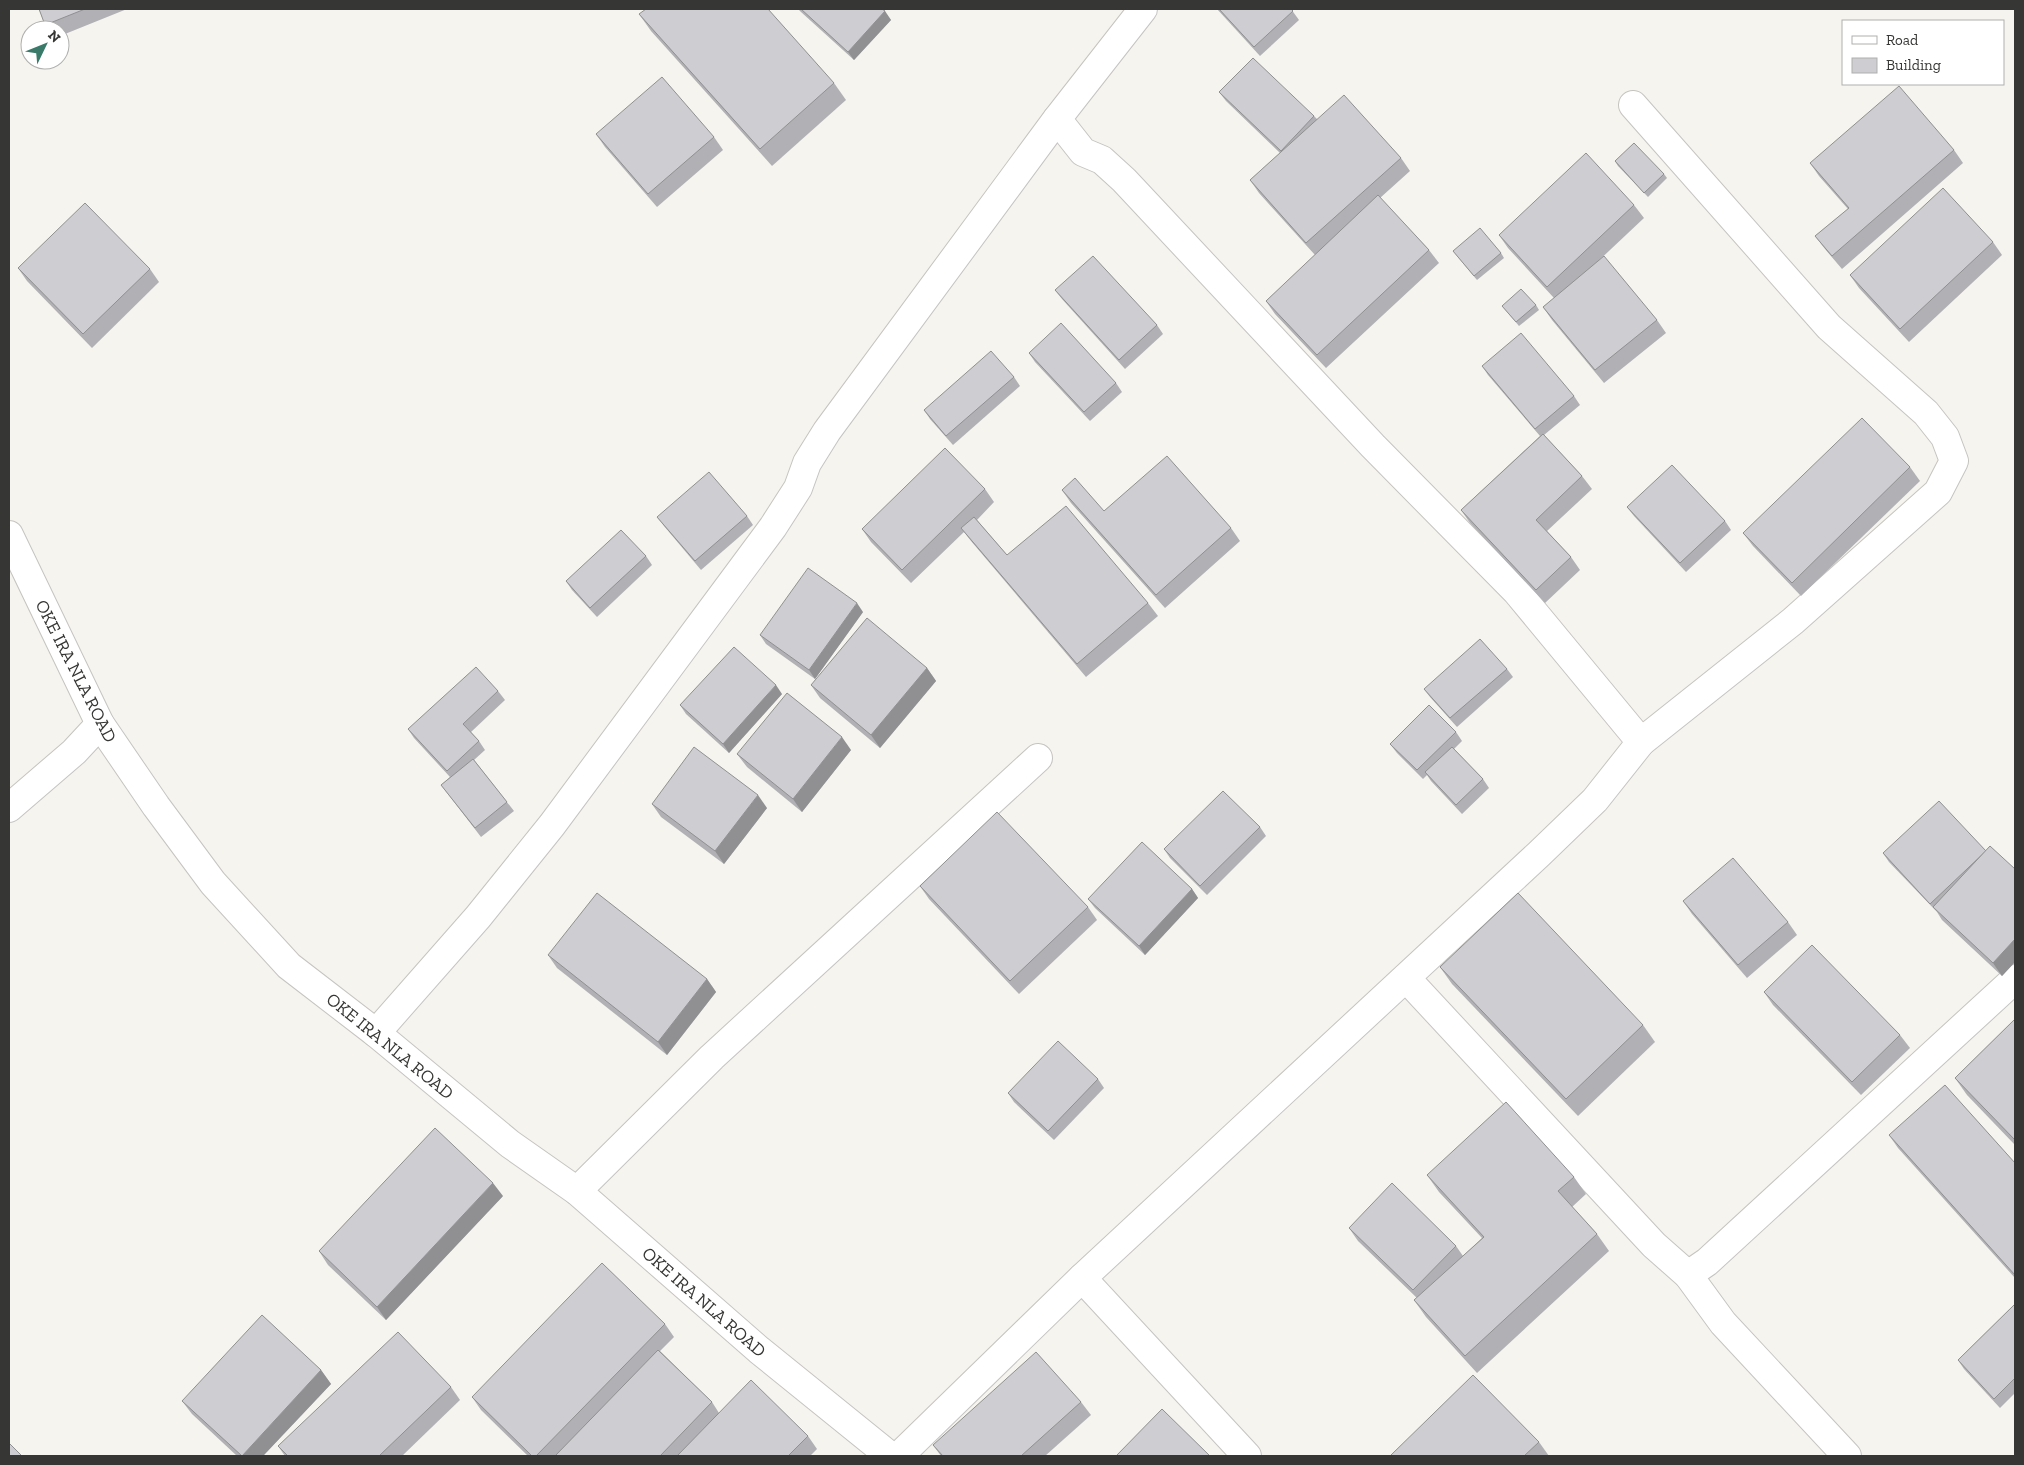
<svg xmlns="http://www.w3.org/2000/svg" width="2024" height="1465" viewBox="0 0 2024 1465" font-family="'Zilla Slab',serif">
  <rect width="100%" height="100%" fill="#f6f4ef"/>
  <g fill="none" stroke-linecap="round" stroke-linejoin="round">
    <g stroke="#c6c4c0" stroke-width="30">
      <g id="minor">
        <path d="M 1633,105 L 1829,327 L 1926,413 L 1945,437 L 1954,461 L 1938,492 L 1793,621 L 1641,742"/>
        <path d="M 9,808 L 74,752 L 100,724"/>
        <path d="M 1406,978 L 1654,1245 L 1688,1275 L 1707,1262 L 2015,979"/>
        <path d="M 376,1033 L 478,917 L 552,825 L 773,527 L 798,488 L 807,463 L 827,431 L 1057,119"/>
        <path d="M 577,1191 L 712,1057 L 1038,758"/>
        <path d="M 1688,1275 L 1723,1323 L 1847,1456"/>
        <path d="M 1082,1278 L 1247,1456"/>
        <path d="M 899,1456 L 1082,1278 L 1539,854 L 1595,800 L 1641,742 L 1517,592 L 1373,446 L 1124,180 L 1102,160 L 1083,152 L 1057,119 L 1143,9"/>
      </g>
    </g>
    <g stroke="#c6c4c0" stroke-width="30">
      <path id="tertiary" d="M 9,535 L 100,724 L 156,806 L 213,883 L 289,966 L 376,1033 L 510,1144 L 577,1191 L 759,1350 L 890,1456"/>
    </g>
    <use href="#minor" stroke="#fff" stroke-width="28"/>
    <use href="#tertiary" stroke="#fff" stroke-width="28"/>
  </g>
  <g fill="#b1b0b4">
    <path d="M 39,9 L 127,9 L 60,36 L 60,30 L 49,30 L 45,25 Z"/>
    <path d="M 798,9 L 882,9 L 891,20 L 854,60 L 801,12 Z"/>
    <path d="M 1217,9 L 1291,9 L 1299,20 L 1260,56 Z"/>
    <path d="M 639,14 L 834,83 L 846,100 L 772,166 L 651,31 Z"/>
    <path d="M 1219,92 L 1314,116 L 1317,119 L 1401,158 L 1410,171 L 1380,198 L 1429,250 L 1439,263 L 1326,368 L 1275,314 L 1266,301 L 1315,255 L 1259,193 L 1250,180 L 1280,153 L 1226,101 Z"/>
    <path d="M 596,134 L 714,137 L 723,150 L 657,207 L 605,147 Z"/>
    <path d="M 1954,150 L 1963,163 L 1842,269 L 1825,249 L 1815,236 L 1848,209 L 1819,176 L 1810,163 Z"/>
    <path d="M 1615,161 L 1664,174 L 1667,178 L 1648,197 L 1618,166 Z"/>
    <path d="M 1634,205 L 1644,218 L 1593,266 L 1657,320 L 1666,333 L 1604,383 L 1552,320 L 1543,307 L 1554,298 L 1508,248 L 1499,235 Z"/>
    <path d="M 1993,242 L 2002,255 L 1909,342 L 1859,288 L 1850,275 Z"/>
    <path d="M 1453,251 L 1501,253 L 1504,258 L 1477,280 Z"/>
    <path d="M 18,268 L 150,269 L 159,282 L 92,348 L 27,281 Z"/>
    <path d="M 1055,290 L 1157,325 L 1163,334 L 1125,369 L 1062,299 Z"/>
    <path d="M 1536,305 L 1539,310 L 1519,326 L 1502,306 Z"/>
    <path d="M 1029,353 L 1116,383 L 1122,392 L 1090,421 L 1035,362 Z"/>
    <path d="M 1482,366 L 1574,396 L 1580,405 L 1544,435 L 1582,476 L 1592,489 L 1547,531 L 1571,557 L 1580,570 L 1545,603 L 1470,523 L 1461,510 L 1540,436 L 1488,375 Z"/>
    <path d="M 1014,377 L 1020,386 L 953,445 L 930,419 L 924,410 Z"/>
    <path d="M 1910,467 L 1920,481 L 1801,596 L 1753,546 L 1743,533 Z"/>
    <path d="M 985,489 L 994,502 L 977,520 L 1007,555 L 1148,603 L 1158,616 L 1086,677 L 971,541 L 964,532 L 911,583 L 871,542 L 862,529 Z"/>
    <path d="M 1062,490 L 1104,511 L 1231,528 L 1240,541 L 1165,608 L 1071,503 Z"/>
    <path d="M 1627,507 L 1725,521 L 1731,530 L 1686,572 L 1634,516 Z"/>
    <path d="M 747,516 L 753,525 L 701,570 L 664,526 L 657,517 Z"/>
    <path d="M 646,556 L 652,565 L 597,617 L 572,590 L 566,581 Z"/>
    <path d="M 863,612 L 815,679 L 766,644 L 760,635 Z"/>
    <path d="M 927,668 L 936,681 L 880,748 L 820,698 L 811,685 Z"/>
    <path d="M 1507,669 L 1513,677 L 1457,727 L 1430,697 L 1424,689 Z"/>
    <path d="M 498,691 L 505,700 L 471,732 L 479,741 L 485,750 L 474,760 L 514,811 L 481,837 L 441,785 L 450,777 L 414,738 L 408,729 Z"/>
    <path d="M 782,694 L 729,753 L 686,714 L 680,705 Z"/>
    <path d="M 1456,732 L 1462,741 L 1454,749 L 1483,779 L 1489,788 L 1462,814 L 1431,781 L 1427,775 L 1423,779 L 1397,753 L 1390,744 Z"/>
    <path d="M 851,750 L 802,812 L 747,767 L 737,754 Z"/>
    <path d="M 652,804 L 767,808 L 724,864 L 661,817 Z"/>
    <path d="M 1260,827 L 1266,836 L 1207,895 L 1170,858 L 1164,849 Z"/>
    <path d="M 1986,851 L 2015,869 L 2015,962 L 2002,976 L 1942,920 L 1937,912 L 1889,862 L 1883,853 Z"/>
    <path d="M 920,886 L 1088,907 L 1097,920 L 1019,994 L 929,899 Z"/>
    <path d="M 1192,889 L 1198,898 L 1145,955 L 1095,908 L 1088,899 Z"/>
    <path d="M 1683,901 L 1788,922 L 1797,935 L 1747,978 L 1692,914 Z"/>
    <path d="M 548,955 L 707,979 L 716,992 L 667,1055 L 557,968 Z"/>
    <path d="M 1440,967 L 1643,1025 L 1655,1042 L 1578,1116 L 1452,984 Z"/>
    <path d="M 1764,992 L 1900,1035 L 1910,1048 L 1861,1095 L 1773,1005 Z"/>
    <path d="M 2015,1019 L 2015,1145 L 1967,1095 L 1955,1078 Z"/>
    <path d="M 1098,1079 L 1104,1088 L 1054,1140 L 1014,1102 L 1008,1093 Z"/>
    <path d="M 1889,1135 L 2015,1163 L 2015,1278 L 1898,1148 Z"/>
    <path d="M 1427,1175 L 1574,1177 L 1586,1194 L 1572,1207 L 1597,1234 L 1609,1251 L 1477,1373 L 1426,1317 L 1414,1300 L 1417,1298 L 1358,1241 L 1349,1228 L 1456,1246 L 1463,1256 L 1482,1238 L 1439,1192 Z"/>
    <path d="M 503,1196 L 386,1320 L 328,1265 L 319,1251 Z"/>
    <path d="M 2015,1304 L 2015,1393 L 2000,1408 L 1964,1369 L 1958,1360 Z"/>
    <path d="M 665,1324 L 674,1337 L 660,1351 L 712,1402 L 719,1413 L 808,1436 L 817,1449 L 810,1456 L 528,1456 L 481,1410 L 472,1397 Z"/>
    <path d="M 321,1370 L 331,1384 L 263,1456 L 237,1456 L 192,1414 L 182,1401 Z"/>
    <path d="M 451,1387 L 460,1400 L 402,1456 L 285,1456 L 278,1446 Z"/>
    <path d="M 1081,1402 L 1091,1415 L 1045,1456 L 941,1456 L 933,1445 Z"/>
    <path d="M 1539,1442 L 1549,1456 L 1390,1456 Z"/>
  </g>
  <g fill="#909092">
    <path d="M 885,11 L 891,20 L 854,60 L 848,52 Z"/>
    <path d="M 857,603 L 863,612 L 815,679 L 809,670 Z"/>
    <path d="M 927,668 L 936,681 L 880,748 L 871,735 Z"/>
    <path d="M 776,685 L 782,694 L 729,753 L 723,744 Z"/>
    <path d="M 842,737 L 851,750 L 802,812 L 793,799 Z"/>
    <path d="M 758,795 L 767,808 L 724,864 L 715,851 Z"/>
    <path d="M 1192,889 L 1198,898 L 1145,955 L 1139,946 Z"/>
    <path d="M 2015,939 L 2015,962 L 2002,976 L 1993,963 Z"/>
    <path d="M 707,979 L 716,992 L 667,1055 L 658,1042 Z"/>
    <path d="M 493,1183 L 503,1196 L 386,1320 L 377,1307 Z"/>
    <path d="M 321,1370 L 331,1384 L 263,1456 L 242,1456 Z"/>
  </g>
  <g fill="#cecdd1" stroke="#909092">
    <path d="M 39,9 L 85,9 L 45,25 Z"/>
    <path d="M 646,9 L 768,9 L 834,83 L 760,149 L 639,14 Z"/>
    <path d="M 801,9 L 882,9 L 885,11 L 848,52 Z"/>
    <path d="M 1219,9 L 1291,9 L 1293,11 L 1254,47 Z"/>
    <path d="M 1253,58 L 1314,116 L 1281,151 L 1219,92 Z"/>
    <path d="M 662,77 L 714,137 L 648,194 L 596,134 Z"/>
    <path d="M 1899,86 L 1954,150 L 1832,256 L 1815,236 L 1849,208 L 1810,163 Z"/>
    <path d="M 1344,95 L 1401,158 L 1306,243 L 1250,180 Z"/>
    <path d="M 1634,143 L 1664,174 L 1644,193 L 1615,161 Z"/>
    <path d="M 1586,153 L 1634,205 L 1547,287 L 1499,235 Z"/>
    <path d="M 1943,188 L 1993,242 L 1900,329 L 1850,275 Z"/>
    <path d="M 1378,195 L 1429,250 L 1317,355 L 1266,301 Z"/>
    <path d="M 85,203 L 150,269 L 83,334 L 18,268 Z"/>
    <path d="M 1480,228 L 1501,253 L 1474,276 L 1453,251 Z"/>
    <path d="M 1093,256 L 1157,325 L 1119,360 L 1055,290 Z"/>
    <path d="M 1604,256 L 1657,320 L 1595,370 L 1543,307 Z"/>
    <path d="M 1521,289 L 1536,305 L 1516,322 L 1502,306 Z"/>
    <path d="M 1061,323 L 1116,383 L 1084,412 L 1029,353 Z"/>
    <path d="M 1521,333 L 1574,396 L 1535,429 L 1482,366 Z"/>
    <path d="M 991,351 L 1014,377 L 946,436 L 924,410 Z"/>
    <path d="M 1862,418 L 1910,467 L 1792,583 L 1743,533 Z"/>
    <path d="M 1543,434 L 1582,476 L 1536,520 L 1571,557 L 1536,590 L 1461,510 Z"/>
    <path d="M 945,448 L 985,489 L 902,570 L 862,529 Z"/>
    <path d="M 1167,456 L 1231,528 L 1156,595 L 1062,490 L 1075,478 L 1104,511 Z"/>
    <path d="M 1672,465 L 1725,521 L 1680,563 L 1627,507 Z"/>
    <path d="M 709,472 L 747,516 L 695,561 L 657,517 Z"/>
    <path d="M 1066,506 L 1148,603 L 1077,664 L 961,528 L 974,517 L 1007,555 Z"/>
    <path d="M 621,530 L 646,556 L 590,608 L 566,581 Z"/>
    <path d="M 808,568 L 857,603 L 809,670 L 760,635 Z"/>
    <path d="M 867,618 L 927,668 L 871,735 L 811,685 Z"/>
    <path d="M 1480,639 L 1507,669 L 1450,718 L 1424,689 Z"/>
    <path d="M 734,647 L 776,685 L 723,744 L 680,705 Z"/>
    <path d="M 476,667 L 498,691 L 463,724 L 479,741 L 447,771 L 408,729 Z"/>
    <path d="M 787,693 L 842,737 L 793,799 L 737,754 Z"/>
    <path d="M 1429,705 L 1456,732 L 1417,770 L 1390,744 Z"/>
    <path d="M 694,747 L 758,795 L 715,851 L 652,804 Z"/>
    <path d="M 1452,747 L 1483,779 L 1456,805 L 1425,772 Z"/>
    <path d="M 473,759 L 507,802 L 475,828 L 441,785 Z"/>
    <path d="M 1223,791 L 1260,827 L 1200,886 L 1164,849 Z"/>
    <path d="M 1939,801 L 1986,851 L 1930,904 L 1883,853 Z"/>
    <path d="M 997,812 L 1088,907 L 1010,981 L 920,886 Z"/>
    <path d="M 1142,842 L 1192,889 L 1139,946 L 1088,899 Z"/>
    <path d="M 1990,846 L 2015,869 L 2015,939 L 1993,963 L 1933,907 Z"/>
    <path d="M 1733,858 L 1788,922 L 1738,965 L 1683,901 Z"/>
    <path d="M 597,893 L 707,979 L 658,1042 L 548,955 Z"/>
    <path d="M 1518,893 L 1643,1025 L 1566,1099 L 1440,967 Z"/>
    <path d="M 1812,945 L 1900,1035 L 1852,1082 L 1764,992 Z"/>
    <path d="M 2015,1019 L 2015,1140 L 1955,1078 Z"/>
    <path d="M 1058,1041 L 1098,1079 L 1048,1131 L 1008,1093 Z"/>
    <path d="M 1945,1085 L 2015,1163 L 2015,1275 L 1889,1135 Z"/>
    <path d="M 1506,1102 L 1574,1177 L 1558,1191 L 1597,1234 L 1465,1356 L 1414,1300 L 1484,1237 L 1427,1175 Z"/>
    <path d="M 435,1128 L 493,1183 L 377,1307 L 319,1251 Z"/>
    <path d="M 1392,1183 L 1456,1246 L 1413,1290 L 1349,1228 Z"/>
    <path d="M 602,1263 L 665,1324 L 536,1456 L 532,1456 L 472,1397 Z"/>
    <path d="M 2015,1304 L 2015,1378 L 1994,1399 L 1958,1360 Z"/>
    <path d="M 262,1315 L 321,1370 L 242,1456 L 182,1401 Z"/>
    <path d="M 398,1332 L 451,1387 L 379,1456 L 288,1456 L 278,1446 Z"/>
    <path d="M 658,1350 L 712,1402 L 660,1456 L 555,1456 Z"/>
    <path d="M 1036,1352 L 1081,1402 L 1021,1456 L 943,1456 L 933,1445 Z"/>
    <path d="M 1473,1375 L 1539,1442 L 1524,1456 L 1390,1456 Z"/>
    <path d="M 751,1380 L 808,1436 L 788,1456 L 677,1456 Z"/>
    <path d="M 1162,1409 L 1210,1456 L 1116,1456 Z"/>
    <path d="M 9,1443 L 21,1455 L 20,1456 L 9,1456 Z"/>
  </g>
  <g text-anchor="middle" stroke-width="4.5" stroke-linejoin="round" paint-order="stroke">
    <g font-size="18" fill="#363634" stroke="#fff">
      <text transform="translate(76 671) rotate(63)" y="6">OKE IRA NLA ROAD</text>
      <text transform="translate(390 1046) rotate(39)" y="6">OKE IRA NLA ROAD</text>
      <text transform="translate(704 1302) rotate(41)" y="6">OKE IRA NLA ROAD</text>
    </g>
  </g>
  <rect width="2024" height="1465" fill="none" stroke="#363634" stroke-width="20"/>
  <rect x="1842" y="20" width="162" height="65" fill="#ffffff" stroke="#afafae"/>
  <rect x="1852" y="36" width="25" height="8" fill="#ffffff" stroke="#afafae"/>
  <text x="1886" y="45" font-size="15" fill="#363634">Road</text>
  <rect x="1852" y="58" width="25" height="15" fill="#cecdd1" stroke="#afafae"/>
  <text x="1886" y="70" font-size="15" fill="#363634">Building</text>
  <g transform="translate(45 45) rotate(47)"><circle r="24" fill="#ffffff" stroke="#afafae"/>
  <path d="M0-4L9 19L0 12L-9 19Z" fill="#3a7a69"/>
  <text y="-8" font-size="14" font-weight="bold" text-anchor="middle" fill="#363634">N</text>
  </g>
</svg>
